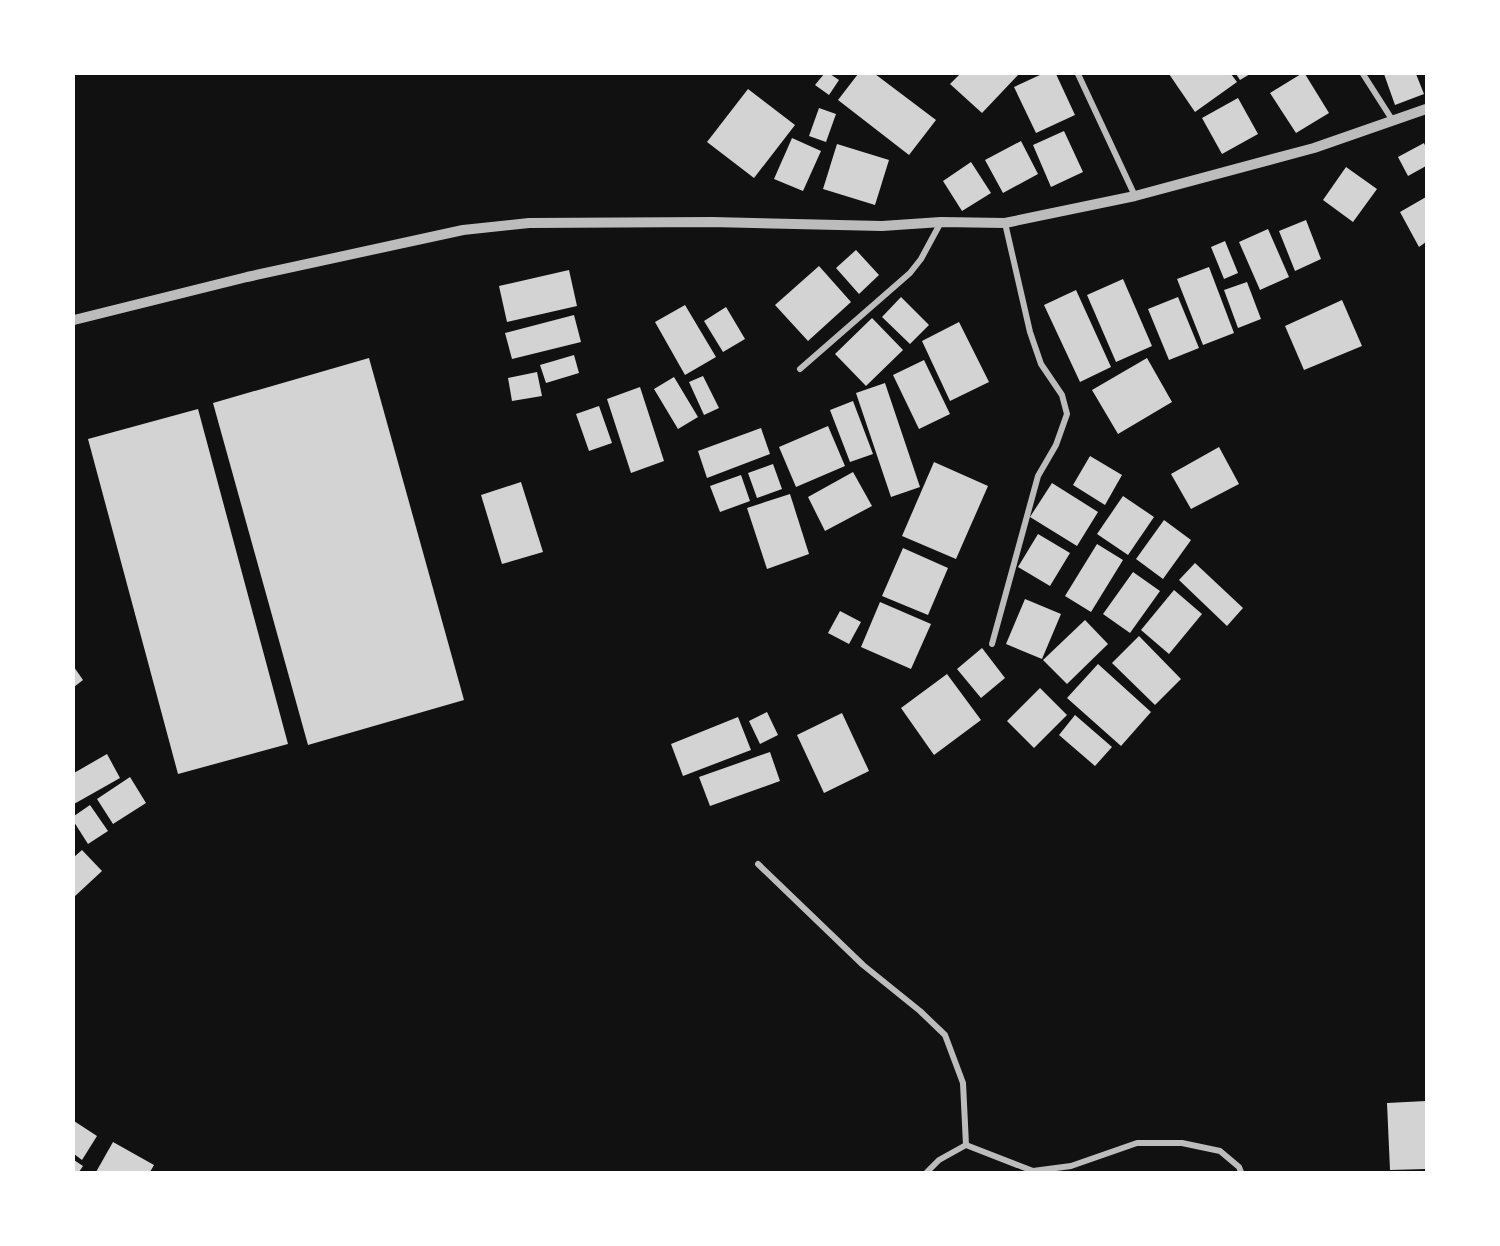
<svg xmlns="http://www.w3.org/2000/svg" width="1500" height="1246" viewBox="0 0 1500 1246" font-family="'Public Sans',sans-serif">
  <rect width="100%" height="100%" fill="#111"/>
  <g fill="#d3d3d3">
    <path d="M 824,74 L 830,74 L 839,80 L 829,95 L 815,85 Z"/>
    <path d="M 858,74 L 875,74 L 936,120 L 909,155 L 838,100 Z"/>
    <path d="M 960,74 L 1019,74 L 982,113 L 950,84 Z"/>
    <path d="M 1042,74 L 1056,74 L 1075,115 L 1036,133 L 1014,87 Z"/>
    <path d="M 1169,74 L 1231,74 L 1237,82 L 1195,112 Z"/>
    <path d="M 1236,74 L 1250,74 L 1240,80 Z"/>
    <path d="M 1301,74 L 1305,74 L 1329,113 L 1296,133 L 1270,93 Z"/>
    <path d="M 1384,74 L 1416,74 L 1424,94 L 1395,105 Z"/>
    <path d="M 748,89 L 795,125 L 754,178 L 707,142 Z"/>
    <path d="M 1238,98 L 1258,134 L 1222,154 L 1202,118 Z"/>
    <path d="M 819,108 L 836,114 L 826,142 L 809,136 Z"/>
    <path d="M 1064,131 L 1083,172 L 1051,187 L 1033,145 Z"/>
    <path d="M 792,138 L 821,151 L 803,191 L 774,179 Z"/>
    <path d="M 1021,141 L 1038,174 L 1003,193 L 985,160 Z"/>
    <path d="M 1424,143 L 1426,148 L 1426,166 L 1408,176 L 1398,157 Z"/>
    <path d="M 837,144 L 889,160 L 875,205 L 823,189 Z"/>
    <path d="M 971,162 L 991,193 L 962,211 L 943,181 Z"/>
    <path d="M 1346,167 L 1377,189 L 1353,222 L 1323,200 Z"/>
    <path d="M 1426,197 L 1426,242 L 1419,247 L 1400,212 Z"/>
    <path d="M 1306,220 L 1321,259 L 1295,271 L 1279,231 Z"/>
    <path d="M 1268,229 L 1289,277 L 1260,290 L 1239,242 Z"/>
    <path d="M 1225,241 L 1238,273 L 1224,279 L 1211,247 Z"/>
    <path d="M 856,250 L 879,275 L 859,294 L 836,268 Z"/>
    <path d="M 819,266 L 851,302 L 808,341 L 775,305 Z"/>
    <path d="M 1209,267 L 1234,333 L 1203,345 L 1177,279 Z"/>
    <path d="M 569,270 L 577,306 L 507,322 L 499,286 Z"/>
    <path d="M 1123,279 L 1152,346 L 1116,362 L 1087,295 Z"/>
    <path d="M 1247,282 L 1261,319 L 1238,328 L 1224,290 Z"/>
    <path d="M 1076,290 L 1111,367 L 1080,382 L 1044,305 Z"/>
    <path d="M 901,297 L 929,325 L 910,344 L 882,317 Z"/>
    <path d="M 1178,297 L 1199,348 L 1169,360 L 1148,309 Z"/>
    <path d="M 1342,300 L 1362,346 L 1304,370 L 1285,326 Z"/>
    <path d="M 685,305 L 716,357 L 685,375 L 655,322 Z"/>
    <path d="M 726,307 L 745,339 L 723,352 L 704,321 Z"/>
    <path d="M 574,315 L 581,342 L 512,359 L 505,333 Z"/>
    <path d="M 872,318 L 903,350 L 866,386 L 835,354 Z"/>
    <path d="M 959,322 L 989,382 L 950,401 L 922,341 Z"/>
    <path d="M 574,355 L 579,373 L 546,383 L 540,365 Z"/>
    <path d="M 369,358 L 464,700 L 308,745 L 213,403 Z"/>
    <path d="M 1147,358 L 1172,402 L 1118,434 L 1092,390 Z"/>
    <path d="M 924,360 L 950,414 L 919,429 L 893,375 Z"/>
    <path d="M 537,372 L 542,396 L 512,401 L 508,378 Z"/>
    <path d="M 703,376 L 719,408 L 704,415 L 689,382 Z"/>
    <path d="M 674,377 L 698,417 L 678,429 L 654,389 Z"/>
    <path d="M 885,383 L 920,487 L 891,497 L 856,393 Z"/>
    <path d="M 640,387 L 664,461 L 631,473 L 607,399 Z"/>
    <path d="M 853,401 L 873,454 L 850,462 L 830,410 Z"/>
    <path d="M 599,406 L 612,443 L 589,451 L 576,414 Z"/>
    <path d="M 198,409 L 288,744 L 178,774 L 88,439 Z"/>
    <path d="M 828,426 L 845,466 L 796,487 L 779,447 Z"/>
    <path d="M 761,428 L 770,454 L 707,478 L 698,451 Z"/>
    <path d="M 1219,447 L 1239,484 L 1191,509 L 1171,474 Z"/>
    <path d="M 1090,456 L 1122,475 L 1105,505 L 1073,485 Z"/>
    <path d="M 934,462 L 988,486 L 956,559 L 902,536 Z"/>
    <path d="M 773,464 L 782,489 L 757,498 L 748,473 Z"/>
    <path d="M 853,472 L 872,506 L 825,531 L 808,497 Z"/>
    <path d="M 741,475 L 750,501 L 720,512 L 710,486 Z"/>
    <path d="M 521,482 L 543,552 L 502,564 L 481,495 Z"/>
    <path d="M 1052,483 L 1098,512 L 1077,546 L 1030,517 Z"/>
    <path d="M 790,494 L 809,554 L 767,569 L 747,508 Z"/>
    <path d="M 1123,496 L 1154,517 L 1128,555 L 1097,534 Z"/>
    <path d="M 1164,520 L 1191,540 L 1163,579 L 1136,559 Z"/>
    <path d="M 1038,534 L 1070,553 L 1050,586 L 1018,567 Z"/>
    <path d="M 1097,544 L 1123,560 L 1091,612 L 1065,596 Z"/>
    <path d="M 903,548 L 948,568 L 928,615 L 882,596 Z"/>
    <path d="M 1195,563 L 1243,608 L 1227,626 L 1179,580 Z"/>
    <path d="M 1133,572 L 1160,591 L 1130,633 L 1103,614 Z"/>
    <path d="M 1174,590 L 1202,614 L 1169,654 L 1141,630 Z"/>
    <path d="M 1025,599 L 1061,614 L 1042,659 L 1006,644 Z"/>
    <path d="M 880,602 L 931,624 L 911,669 L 861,647 Z"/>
    <path d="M 840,611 L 861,622 L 849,644 L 828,633 Z"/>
    <path d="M 1085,620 L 1108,644 L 1067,684 L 1043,660 Z"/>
    <path d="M 1139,636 L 1181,679 L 1155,705 L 1112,663 Z"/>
    <path d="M 982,648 L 1005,678 L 981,698 L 957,669 Z"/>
    <path d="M 1098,664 L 1151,712 L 1121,746 L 1067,698 Z"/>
    <path d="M 74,667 L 83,680 L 74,687 Z"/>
    <path d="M 947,674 L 981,720 L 934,755 L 901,708 Z"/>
    <path d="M 1040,688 L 1067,715 L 1034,748 L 1007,721 Z"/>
    <path d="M 767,712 L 778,735 L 760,744 L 749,721 Z"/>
    <path d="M 842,713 L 869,771 L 824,793 L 797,735 Z"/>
    <path d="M 1075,715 L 1112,747 L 1095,766 L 1059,735 Z"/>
    <path d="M 738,717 L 751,750 L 683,776 L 671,744 Z"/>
    <path d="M 770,752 L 780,781 L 710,806 L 699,777 Z"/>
    <path d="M 107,754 L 120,778 L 74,804 L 74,773 Z"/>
    <path d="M 130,777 L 146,803 L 113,824 L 97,799 Z"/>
    <path d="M 90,805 L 108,831 L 88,844 L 74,822 L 74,816 Z"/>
    <path d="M 82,850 L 102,871 L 74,897 L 74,857 Z"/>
    <path d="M 1426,1101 L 1426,1169 L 1390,1170 L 1387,1103 Z"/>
    <path d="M 74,1121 L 97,1136 L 82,1160 L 74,1154 Z"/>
    <path d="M 113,1142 L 154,1165 L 150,1172 L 96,1172 Z"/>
    <path d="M 74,1160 L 83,1166 L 79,1172 L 74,1172 Z"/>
  </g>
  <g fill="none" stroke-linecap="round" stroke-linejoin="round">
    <g stroke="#bcbcbc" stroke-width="6">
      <path d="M 1078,74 L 1135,196"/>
      <path d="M 1363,74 L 1393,121"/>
      <path d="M 800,369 L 910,273 L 921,259 L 941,222"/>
      <path d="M 992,644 L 1038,476 L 1056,445 L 1067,414 L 1062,395 L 1041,364 L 1030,332 L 1005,223"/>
      <path d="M 758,864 L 863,965 L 920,1011 L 945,1035 L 963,1083 L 966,1145"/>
      <path d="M 927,1172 L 939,1160 L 966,1145 L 1033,1171 L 1071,1166 L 1137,1143 L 1182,1143 L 1220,1151 L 1239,1167 L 1241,1172"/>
    </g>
    <path stroke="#bcbcbc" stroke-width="10" d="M 74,320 L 247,277 L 463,230 L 529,223 L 712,222 L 882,226 L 941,222 L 1005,223 L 1135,196 L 1314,148 L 1426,109"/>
  </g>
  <rect width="1500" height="1246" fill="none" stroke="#ffffff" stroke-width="150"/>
</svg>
